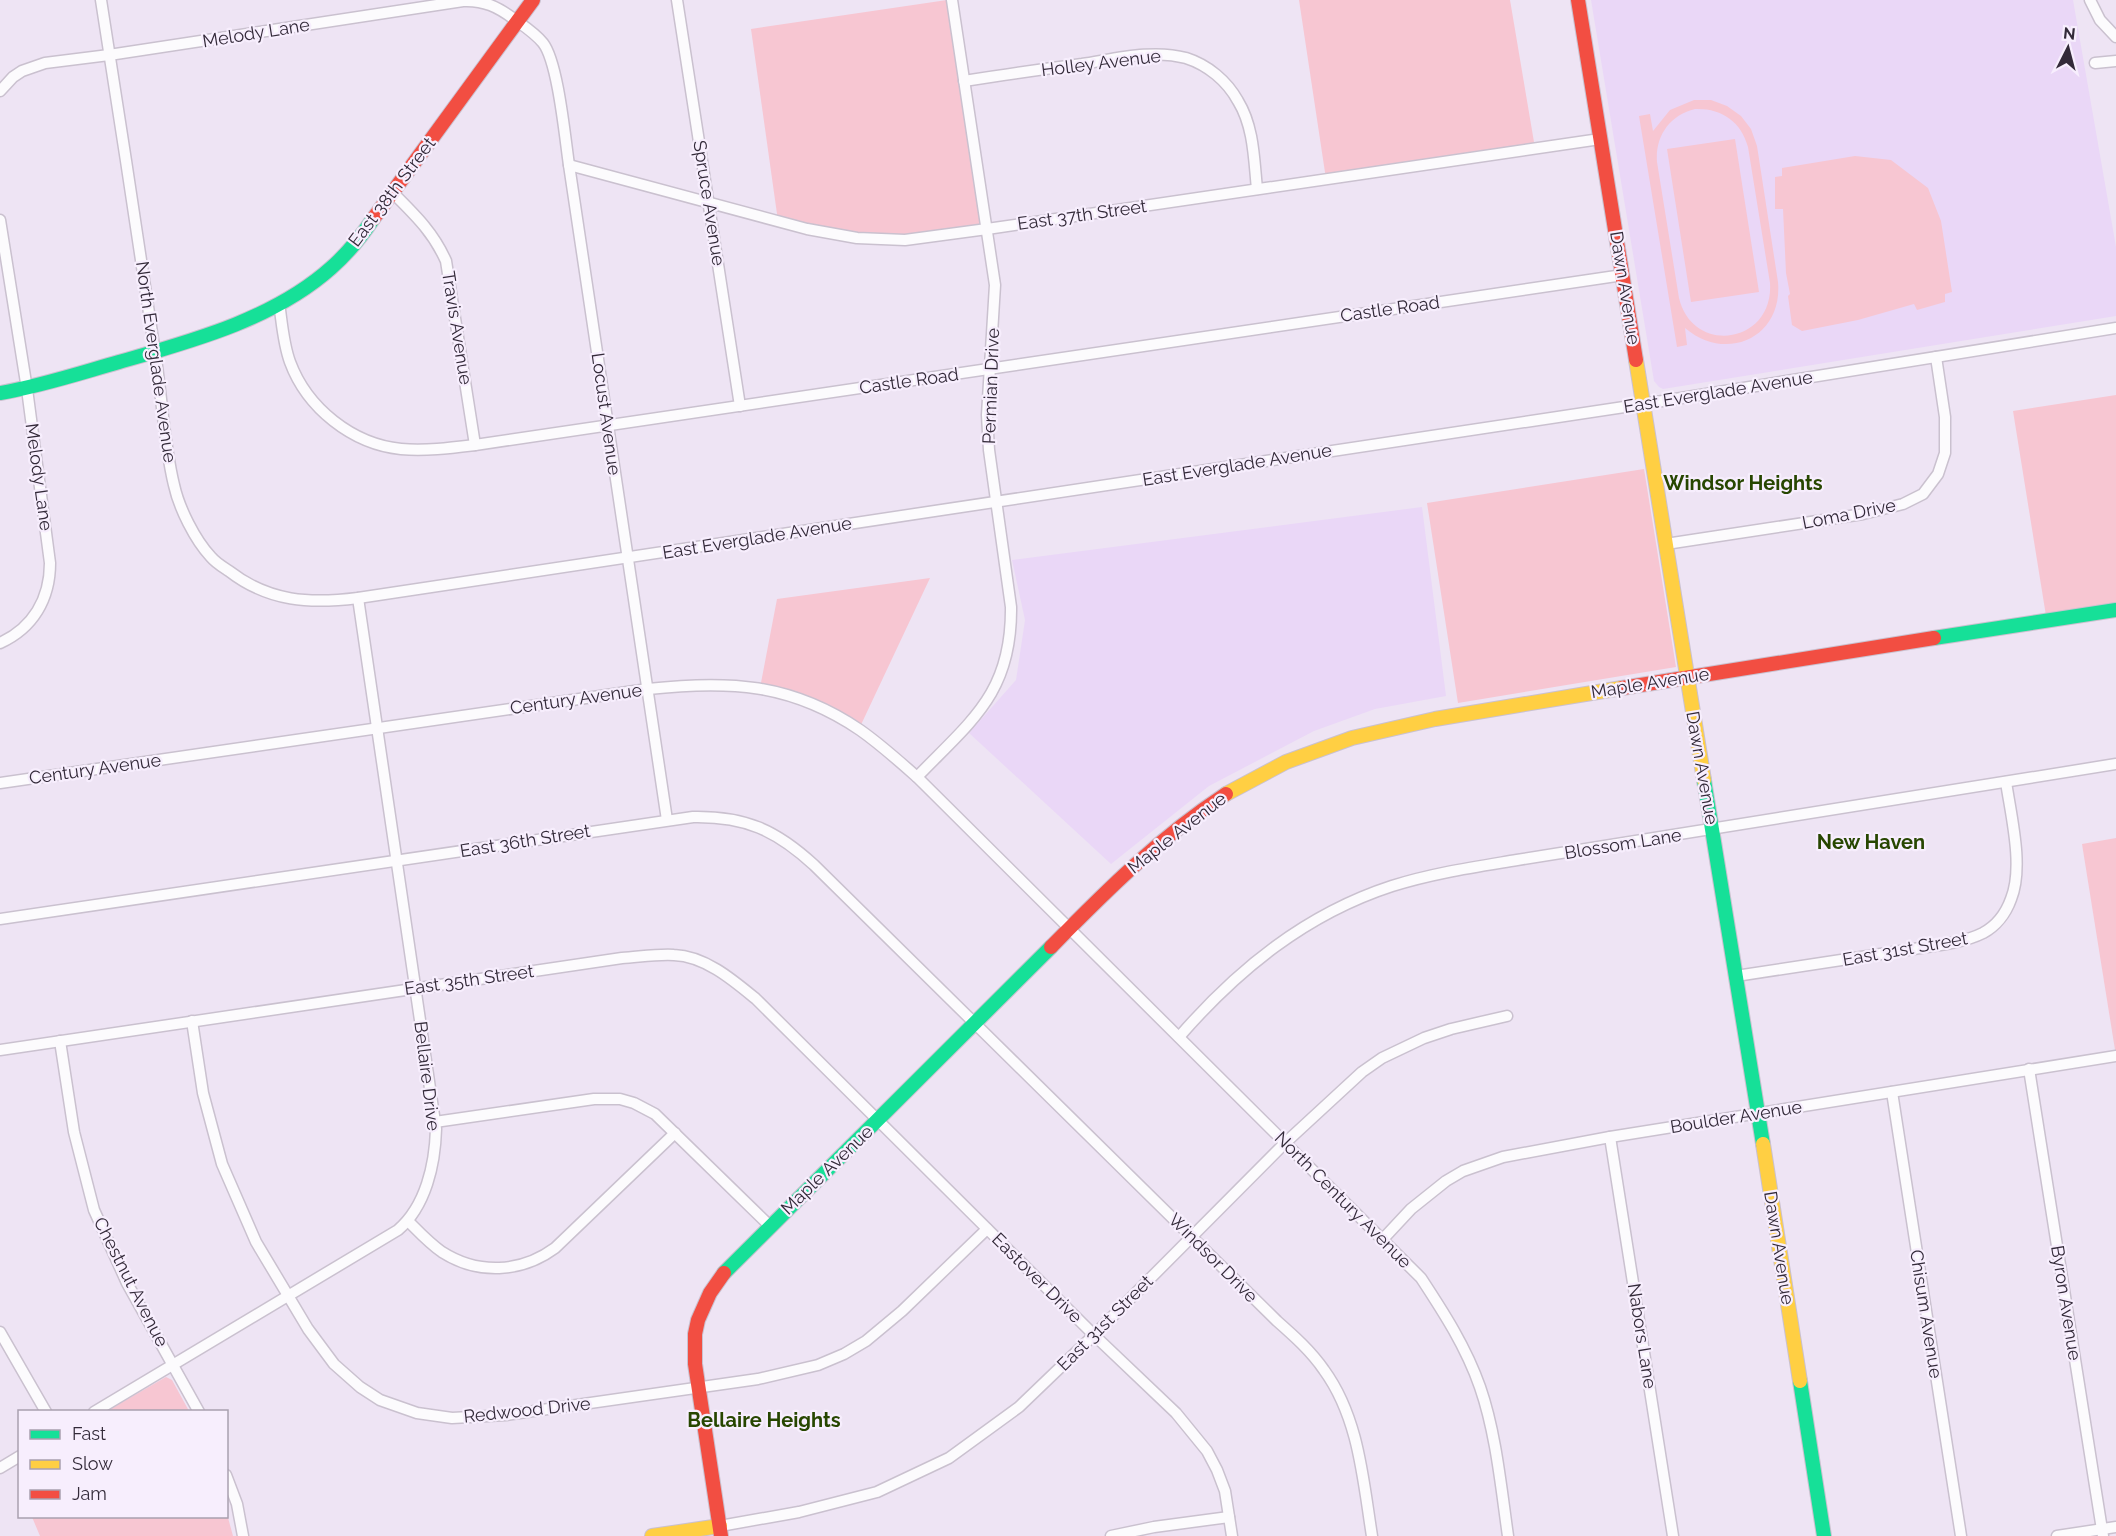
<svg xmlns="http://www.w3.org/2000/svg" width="2116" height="1536" viewBox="0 0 2116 1536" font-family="Raleway,sans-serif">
  <rect width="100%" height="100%" fill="#eee4f4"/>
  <g fill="#ead7f7">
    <path d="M 1591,0 L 2073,0 L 2116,247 L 2116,316 L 1663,389 L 1659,387 L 1654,381 Z"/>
    <path d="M 1422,507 L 1446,696 L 1375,709 L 1314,731 L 1209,786 L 1111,864 L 969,733 L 1016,680 L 1025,620 L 1012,560 Z"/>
  </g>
  <g fill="#f7c6d2" fill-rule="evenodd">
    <path d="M 947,0 L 987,229 L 905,240 L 778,221 L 751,29 Z"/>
    <path d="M 1299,0 L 1510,0 L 1535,148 L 1326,179 Z"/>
    <path d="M 1694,100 L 1711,100 L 1727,106 L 1741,116 L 1751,129 L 1757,146 L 1778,282 C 1783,338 1726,363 1685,328 L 1687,345 L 1677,347 L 1639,116 L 1650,114 L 1653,131 L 1670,110 ZM 1695,109 C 1721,108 1741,121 1748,147 L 1770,283 C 1774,344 1693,356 1679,298 L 1657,162 C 1655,136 1670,115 1695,109 Z"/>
    <path d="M 1735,139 L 1759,292 L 1691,302 L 1667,149 Z"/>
    <path d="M 1855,156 L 1891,160 L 1928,188 L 1941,221 L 1952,292 L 1945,294 L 1945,302 L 1917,310 L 1914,304 L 1858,320 L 1802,331 L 1792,325 L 1788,296 L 1790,294 L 1786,273 L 1783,209 L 1775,209 L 1775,177 L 1782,176 L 1782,168 Z"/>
    <path d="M 2116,395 L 2116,611 L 2047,622 L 2013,411 Z"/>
    <path d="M 1644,469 L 1676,667 L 1458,703 L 1427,503 Z"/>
    <path d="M 930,578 L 859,729 L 838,717 L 760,688 L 777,599 Z"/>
    <path d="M 2116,838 L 2116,1056 L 2082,844 Z"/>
    <path d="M 166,1377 L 172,1380 L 189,1411 L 107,1411 Z"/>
    <path d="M 227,1514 L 233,1536 L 40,1536 L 32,1517 L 226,1516 Z"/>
  </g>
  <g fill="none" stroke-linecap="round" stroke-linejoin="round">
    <g stroke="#cac1cf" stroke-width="13">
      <g id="street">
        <path d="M 101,0 C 119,115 137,231 154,346 C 162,392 163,440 174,485 C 179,508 195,540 211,557 C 216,563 223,567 229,571 C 269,602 310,604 358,598 L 1644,404 L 2116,328"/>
        <path d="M 677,0 L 740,406"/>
        <path d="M 2090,0 L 2100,20 L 2116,37"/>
        <path d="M 2095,63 L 2116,61"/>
        <path d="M 964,81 C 1003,75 1043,69 1082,64 C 1115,59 1153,49 1186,58 C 1208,65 1227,81 1238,101 C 1254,127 1254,160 1257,189"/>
        <path d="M 0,91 L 13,77 L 22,71 L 45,63 L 109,55 L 463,1 C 484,0 498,7 514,19 C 524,26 535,33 543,43 C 558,62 565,138 569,165 L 667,820"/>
        <path d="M 569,165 L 807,229 L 857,238 L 905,240 L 987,229 L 1600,139"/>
        <path d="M 393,193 C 415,215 433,232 446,261 L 475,445"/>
        <path d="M 0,220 L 27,389 L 50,563 C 50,599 33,628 0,643"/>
        <path d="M 279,303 C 282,322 283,343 290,362 C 307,408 352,444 401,449 C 426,451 450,448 475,445 L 1623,275"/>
        <path d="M 1666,544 L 1863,514 L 1903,504 L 1923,494 L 1938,474 L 1945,453 L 1945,417 L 1936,357"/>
        <path d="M 917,777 C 972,720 1012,693 1011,607 L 989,450 L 987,415 L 995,285 L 952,0"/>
        <path d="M 0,783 L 648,689 C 728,680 791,683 860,730 C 880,744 899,761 917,777 L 1421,1278 C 1444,1313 1466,1347 1480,1387 C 1496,1433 1501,1487 1508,1536"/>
        <path d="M 0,919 L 693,817 C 745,816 776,830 814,865 L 1277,1321 C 1294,1336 1311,1351 1324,1370 C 1359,1418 1363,1480 1372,1536"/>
        <path d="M 1736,976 C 1793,967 1850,959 1907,950 C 1931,946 1961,944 1983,933 C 1996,926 2006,913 2011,899 C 2024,867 2011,816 2006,782"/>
        <path d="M 192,1021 L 203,1093 L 222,1164 L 256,1242 L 308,1329 L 334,1364 L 360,1387 L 380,1400 L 417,1413 L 452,1418 L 506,1415 L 758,1379 L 818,1365 L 844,1354 L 866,1341 L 902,1311 L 987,1229"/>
        <path d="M 1179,1037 C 1238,969 1306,914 1392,886 C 1433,873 1475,867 1517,860 L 2116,764"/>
        <path d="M 60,1041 L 74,1132 L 94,1210 L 127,1283 L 199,1412"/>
        <path d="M 0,1050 L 622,958 C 639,957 656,954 674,955 C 705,956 733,980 756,999 L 1094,1335 L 1176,1413 L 1207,1451 L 1217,1470 L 1225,1491 L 1232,1536"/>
        <path d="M 2029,1069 L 2103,1536"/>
        <path d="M 1892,1092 L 1961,1536"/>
        <path d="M 435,1122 L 594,1099 L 620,1099 L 634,1103 L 655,1114 L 770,1226"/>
        <path d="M 1610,1137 L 1673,1536"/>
        <path d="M 408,1221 C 419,1232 429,1243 442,1252 C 478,1275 521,1273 555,1248 L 675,1133"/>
        <path d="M 1383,1239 L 1411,1209 L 1446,1181 L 1463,1171 L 1503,1157 L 1610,1137 L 2116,1056"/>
        <path d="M 0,1332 L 46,1412"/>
        <path d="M 94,1412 L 398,1230 C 426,1206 435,1164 436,1129 L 358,598"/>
        <path d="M 0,1468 L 20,1456"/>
        <path d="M 226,1475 L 237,1504 L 243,1536"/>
        <path d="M 720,1526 L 799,1512 L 877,1492 L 949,1458 L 1019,1407 L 1094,1335 L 1285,1143 L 1362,1072 L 1382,1058 L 1424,1038 L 1451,1029 L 1507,1016"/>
        <path d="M 1111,1536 L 1154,1527 L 1229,1517"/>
        <path d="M 2057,1536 L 2116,1527"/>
      </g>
    </g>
    <g stroke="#cac1cf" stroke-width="16">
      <g id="fast">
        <path d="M 0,393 C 41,386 80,373 119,362 C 192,341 274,319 331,268 C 347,254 361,237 373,219"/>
        <path d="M 1934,638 L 2116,610"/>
        <path d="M 1704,780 L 1763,1144"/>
        <path d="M 724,1273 L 1051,947"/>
        <path d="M 1800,1381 L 1824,1536"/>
      </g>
    </g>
    <g stroke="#cac1cf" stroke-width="16">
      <g id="slow">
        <path d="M 1636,360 L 1704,780"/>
        <path d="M 1226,794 L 1286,762 L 1352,738 L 1435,719 L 1622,688"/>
        <path d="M 1763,1144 L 1800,1381"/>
        <path d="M 652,1536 L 720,1526"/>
      </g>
    </g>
    <g stroke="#cac1cf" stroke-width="16">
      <g id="jam">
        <path d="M 1578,0 L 1636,360"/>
        <path d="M 373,219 L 533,0"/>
        <path d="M 1622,688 L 1934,638"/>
        <path d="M 1051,947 C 1106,891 1160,837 1226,794"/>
        <path d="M 721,1536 L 695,1364 L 695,1334 L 698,1320 L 710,1293 L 724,1273"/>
      </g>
    </g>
    <use href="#street" stroke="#fcfbfd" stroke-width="10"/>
    <use href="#fast" stroke="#16e098" stroke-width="14"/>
    <use href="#slow" stroke="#ffcf43" stroke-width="14"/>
    <use href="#jam" stroke="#f24e42" stroke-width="14"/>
  </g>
  <g text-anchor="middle" stroke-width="4.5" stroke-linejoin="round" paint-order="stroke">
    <g font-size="18" fill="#332a39" stroke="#f7eefd">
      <text transform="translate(256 33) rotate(-9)" y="6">Melody Lane</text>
      <text transform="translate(1101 63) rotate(-7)" y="6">Holley Avenue</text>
      <text transform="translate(392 192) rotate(-53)" y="6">East 38th Street</text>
      <text transform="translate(709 203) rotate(81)" y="6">Spruce Avenue</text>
      <text transform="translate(1082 215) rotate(-8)" y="6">East 37th Street</text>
      <text transform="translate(1625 288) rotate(81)" y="6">Dawn Avenue</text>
      <text transform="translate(1390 309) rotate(-8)" y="6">Castle Road</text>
      <text transform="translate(457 328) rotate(81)" y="6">Travis Avenue</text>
      <text transform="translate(156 362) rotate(82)" y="6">North Everglade Avenue</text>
      <text transform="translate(909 381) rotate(-8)" y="6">Castle Road</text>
      <text transform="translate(991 386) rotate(-88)" y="6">Permian Drive</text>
      <text transform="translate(1718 392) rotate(-9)" y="6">East Everglade Avenue</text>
      <text transform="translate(606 414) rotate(82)" y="6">Locust Avenue</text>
      <text transform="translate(1237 465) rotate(-9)" y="6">East Everglade Avenue</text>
      <text transform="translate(39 477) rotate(82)" y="6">Melody Lane</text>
      <text transform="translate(1849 514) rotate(-11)" y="6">Loma Drive</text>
      <text transform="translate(757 538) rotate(-9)" y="6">East Everglade Avenue</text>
      <text transform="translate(1650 683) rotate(-9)" y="6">Maple Avenue</text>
      <text transform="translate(576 699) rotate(-8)" y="6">Century Avenue</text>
      <text transform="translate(1702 768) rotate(80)" y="6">Dawn Avenue</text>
      <text transform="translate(95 769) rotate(-8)" y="6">Century Avenue</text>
      <text transform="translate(1177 833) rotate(-38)" y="6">Maple Avenue</text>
      <text transform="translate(525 841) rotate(-9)" y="6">East 36th Street</text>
      <text transform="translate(1623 844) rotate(-9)" y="6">Blossom Lane</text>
      <text transform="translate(1905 949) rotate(-10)" y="6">East 31st Street</text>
      <text transform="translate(469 980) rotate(-8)" y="6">East 35th Street</text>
      <text transform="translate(427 1076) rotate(83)" y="6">Bellaire Drive</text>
      <text transform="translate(1736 1117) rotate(-9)" y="6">Boulder Avenue</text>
      <text transform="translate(827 1170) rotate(-44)" y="6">Maple Avenue</text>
      <text transform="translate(1343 1200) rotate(45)" y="6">North Century Avenue</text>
      <text transform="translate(1779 1248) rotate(81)" y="6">Dawn Avenue</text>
      <text transform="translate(1213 1258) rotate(45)" y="6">Windsor Drive</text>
      <text transform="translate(1037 1278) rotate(45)" y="6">Eastover Drive</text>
      <text transform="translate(131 1282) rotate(63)" y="6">Chestnut Avenue</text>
      <text transform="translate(2066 1303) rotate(81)" y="6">Byron Avenue</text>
      <text transform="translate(1926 1314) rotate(81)" y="6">Chisum Avenue</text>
      <text transform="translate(1105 1323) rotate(-45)" y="6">East 31st Street</text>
      <text transform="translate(1642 1336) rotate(81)" y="6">Nabors Lane</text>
      <text transform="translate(527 1410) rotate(-6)" y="6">Redwood Drive</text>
    </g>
    <g font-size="20" font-weight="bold" fill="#274600" stroke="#f7eefd">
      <text x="1743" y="490">Windsor Heights</text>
      <text x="1871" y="849">New Haven</text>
      <text x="764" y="1427">Bellaire Heights</text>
    </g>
  </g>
  <rect x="18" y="1410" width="210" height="108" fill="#f7eefd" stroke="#a9a0af" stroke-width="1.5"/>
  <rect x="30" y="1430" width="30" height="9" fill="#16e098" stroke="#a9a0af" stroke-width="1.5"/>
  <text x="72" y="1440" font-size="18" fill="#332a39">Fast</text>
  <rect x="30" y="1460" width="30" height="9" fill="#ffcf43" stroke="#a9a0af" stroke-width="1.5"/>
  <text x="72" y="1470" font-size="18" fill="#332a39">Slow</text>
  <rect x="30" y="1490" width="30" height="9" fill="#f24e42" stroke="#a9a0af" stroke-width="1.5"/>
  <text x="72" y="1500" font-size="18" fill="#332a39">Jam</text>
  <g transform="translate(2068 48) rotate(6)" stroke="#f7eefd" stroke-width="4.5" paint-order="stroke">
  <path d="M0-4.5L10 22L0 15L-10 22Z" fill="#332a39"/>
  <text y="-9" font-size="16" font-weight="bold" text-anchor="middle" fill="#332a39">N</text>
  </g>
</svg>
